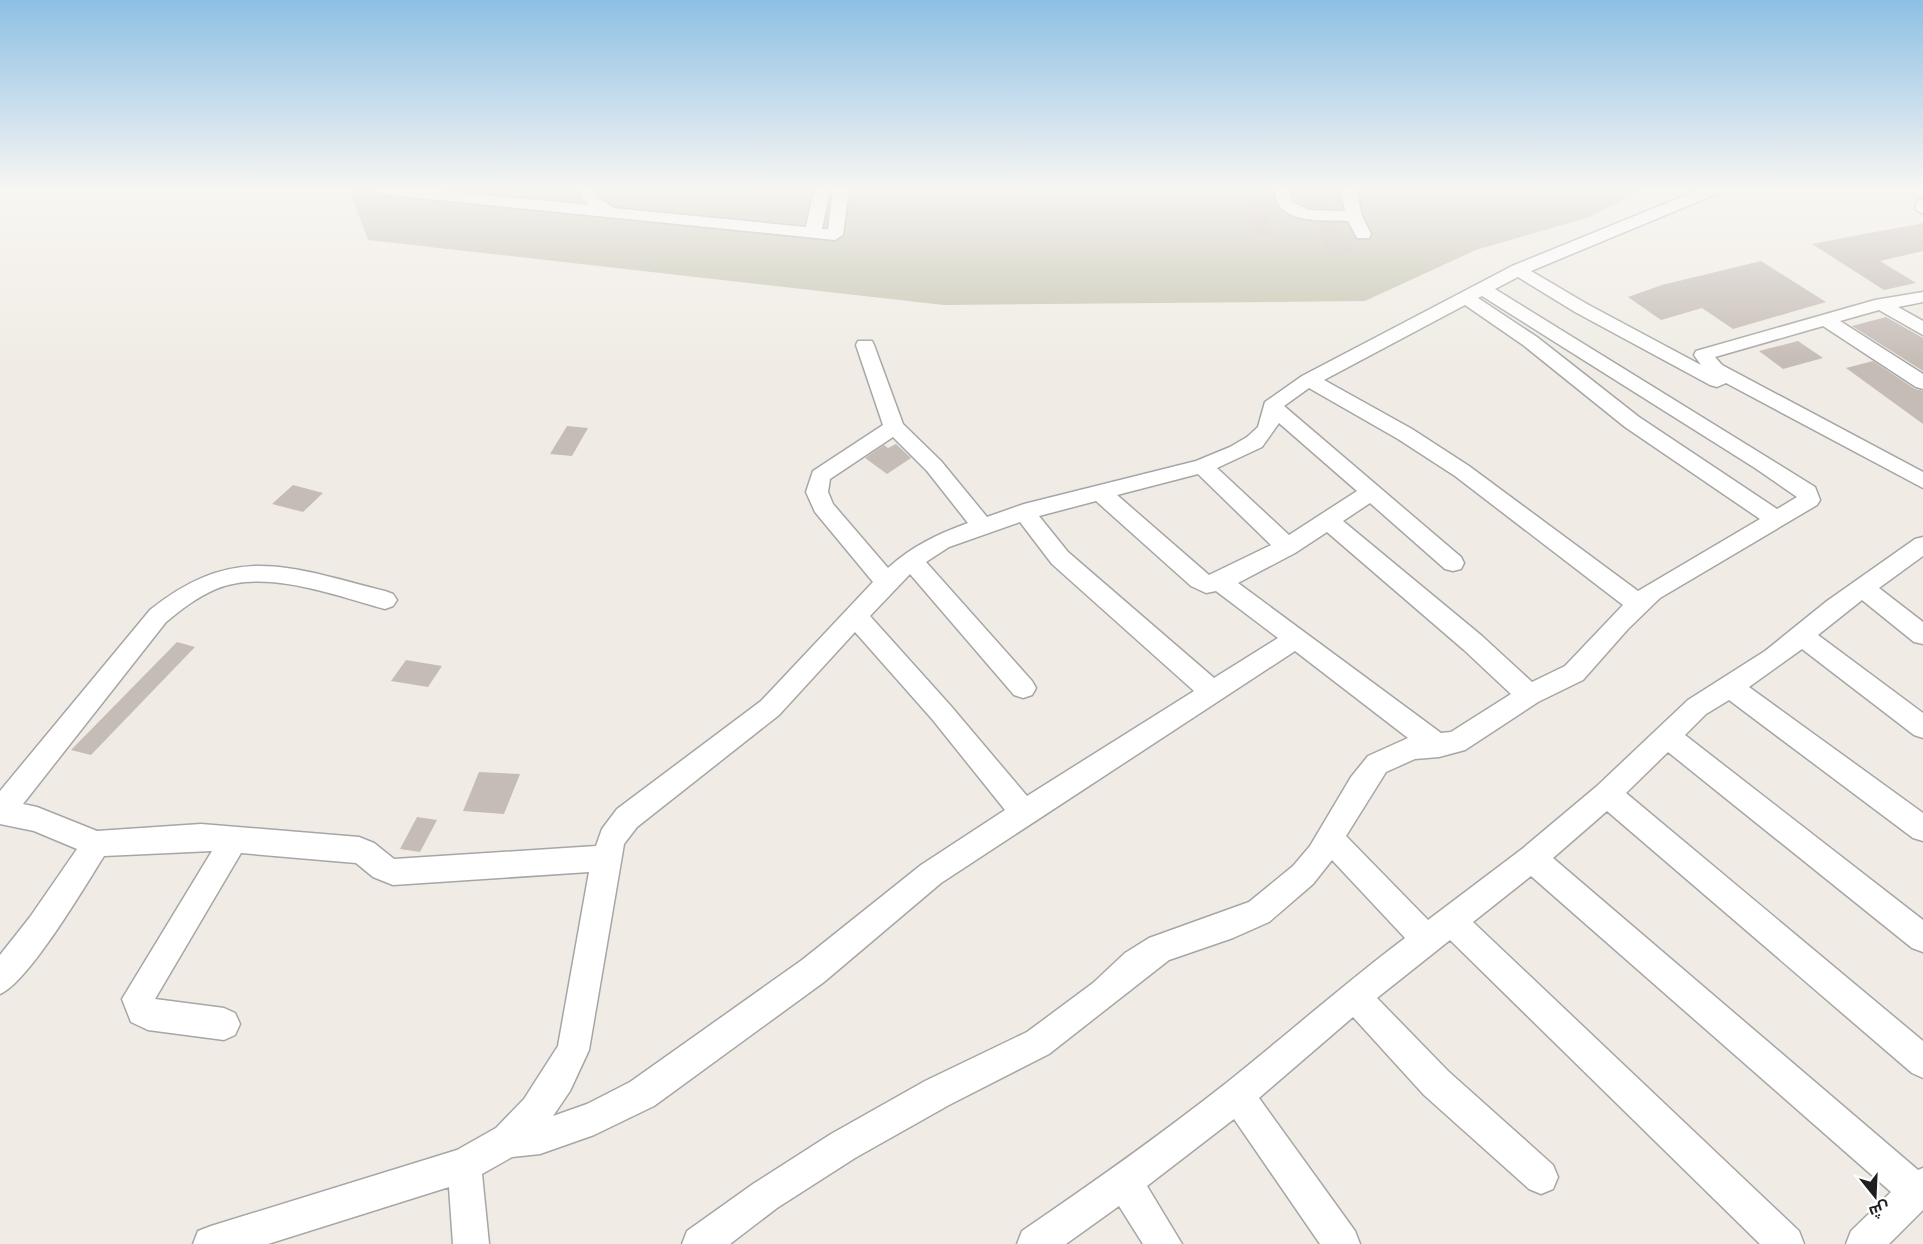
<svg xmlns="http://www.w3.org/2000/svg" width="1923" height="1244" viewBox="0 0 1923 1244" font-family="'Exo 2',Cairo,sans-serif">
  <rect width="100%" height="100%" fill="#f0ece5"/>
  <path fill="#c5c4b1" d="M 349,189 L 1642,189 L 1590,217 L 1476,250 L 1365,301 L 944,305 L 368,240 Z"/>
  <g fill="#c5bcb5">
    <path d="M 1245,189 L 1266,189 L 1272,237 L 1253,237 L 1245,216 L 1243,193 L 1245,193 Z"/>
    <path d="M 1305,189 L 1327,189 L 1330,208 L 1311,208 Z"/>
    <path d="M 1317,222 L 1340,223 L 1355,253 L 1330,255 Z"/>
    <path d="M 1923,223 L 1923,251 L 1880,261 L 1916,283 L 1884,290 L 1812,244 Z"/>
    <path d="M 1761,261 L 1826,302 L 1733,329 L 1702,308 L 1661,320 L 1628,297 L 1662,285 Z"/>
    <path d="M 1886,317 L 1923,338 L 1923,371 L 1852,326 Z"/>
    <path d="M 1798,341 L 1823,358 L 1783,369 L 1759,351 Z"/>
    <path d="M 1873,361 L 1915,389 L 1923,391 L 1923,424 L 1846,368 Z"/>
    <path d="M 567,426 L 588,428 L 572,456 L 550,454 Z"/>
    <path d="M 896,444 L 911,458 L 887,474 L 865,458 L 884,445 L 888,448 Z"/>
    <path d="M 293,485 L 323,493 L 303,512 L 272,504 Z"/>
    <path d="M 177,642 L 195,647 L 91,755 L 71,750 Z"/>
    <path d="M 406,660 L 442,666 L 428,687 L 391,681 Z"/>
    <path d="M 479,772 L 520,774 L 504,814 L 463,811 Z"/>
    <path d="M 417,817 L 437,820 L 420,852 L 400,849 Z"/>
  </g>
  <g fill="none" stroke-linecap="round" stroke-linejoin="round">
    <g stroke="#a6a6a6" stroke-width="3">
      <g id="minor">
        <path d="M 372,189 L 428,189 L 589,205 L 582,199 L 579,189 L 595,189 L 597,197 L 614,208 L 806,227 L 814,189 L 830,189 L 822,229 L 828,229 L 833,189 L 849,189 L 843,235 L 835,240 L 380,194 Z"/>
        <path d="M 1275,189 L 1291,189 L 1292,202 L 1309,210 L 1345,211 L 1340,189 L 1356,189 L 1362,216 L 1371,234 L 1369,238 L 1357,238 L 1348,221 C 1323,220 1274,225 1275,189 Z"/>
        <path d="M 1701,189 L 1723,189 L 1721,192 L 1531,271 L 1587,304 L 1701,365 L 1694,355 L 1696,351 L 1875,300 L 1923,292 L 1923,302 L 1898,307 L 1923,321 L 1923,335 L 1879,310 L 1840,321 L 1923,374 L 1923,389 L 1916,387 L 1823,326 L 1715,357 L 1722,365 L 1923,472 L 1923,488 L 1726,383 L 1717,387 L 1710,385 L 1575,312 L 1518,277 L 1495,289 L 1815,487 L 1820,500 L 1817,505 L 1660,598 L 1628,629 L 1583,680 L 1538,702 L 1465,750 L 1439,757 L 1415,759 L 1386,772 L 1346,836 L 1428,920 L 1522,849 L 1597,786 L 1688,700 L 1765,651 L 1827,601 L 1915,539 L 1923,537 L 1923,556 L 1879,588 L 1923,622 L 1923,644 L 1914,642 L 1862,600 L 1818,635 L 1923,713 L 1923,738 L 1914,735 L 1802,649 L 1749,687 L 1923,813 L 1923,841 L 1913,838 L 1729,700 L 1706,714 L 1685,735 L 1923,920 L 1923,952 L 1912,948 L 1668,752 L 1626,793 L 1923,1041 L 1923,1078 L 1912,1073 L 1607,811 L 1553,858 L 1918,1170 L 1923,1168 L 1923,1210 L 1889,1244 L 1846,1244 L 1851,1231 L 1891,1192 L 1531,876 L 1473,922 L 1799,1231 L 1804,1244 L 1760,1244 L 1450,940 L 1377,998 L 1448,1071 L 1553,1165 L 1558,1177 L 1553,1189 L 1541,1194 L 1529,1189 L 1424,1095 L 1353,1017 L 1259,1098 L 1355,1231 L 1360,1244 L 1320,1244 L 1234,1119 L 1147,1186 L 1182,1244 L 1143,1244 L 1119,1206 L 1066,1244 L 1017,1244 L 1022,1231 C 1091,1184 1159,1136 1225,1084 C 1285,1036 1343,985 1405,938 L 1332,860 L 1313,884 L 1269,922 L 1233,938 L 1169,960 L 1049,1054 L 949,1105 L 855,1158 L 777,1208 L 730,1244 L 682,1244 L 687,1231 L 753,1184 L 831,1134 L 925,1081 L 1027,1032 L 1093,983 L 1125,953 L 1149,938 L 1249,902 L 1293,866 L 1310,846 L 1351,777 L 1368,756 L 1408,738 L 1295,651 L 941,883 L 824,982 L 654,1106 L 594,1135 L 540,1154 L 512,1157 L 482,1174 L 489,1244 L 453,1244 L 449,1187 L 268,1244 L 193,1244 L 198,1231 L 211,1226 L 457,1150 L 496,1128 L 524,1099 L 558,1046 L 589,872 L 393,885 L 373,877 L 356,863 L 241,853 L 155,999 L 224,1008 L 235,1013 L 240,1024 L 235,1035 L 224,1040 L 148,1030 L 131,1022 L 122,999 L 212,851 L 104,856 C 85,886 28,983 0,994 L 0,955 L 30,917 L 77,849 L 34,831 L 0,824 L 0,791 L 150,610 C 235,542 289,567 385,591 L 393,594 L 397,600 L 393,606 L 385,609 C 337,596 265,568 216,589 C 197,597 182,609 166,622 L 23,804 L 37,807 L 97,831 L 201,824 L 359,837 L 374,843 L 394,859 L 596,846 L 602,829 L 617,809 L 761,701 L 873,582 L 815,512 L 806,492 L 813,471 L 883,425 L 856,345 L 858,341 L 872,341 L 874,345 L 903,424 L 941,461 L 987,517 L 1024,504 L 1196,461 L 1230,447 L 1247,437 L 1258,427 L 1265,402 L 1302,376 L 1512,266 ZM 1482,296 L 1755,468 L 1797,497 L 1777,509 L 1639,417 L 1537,337 L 1478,298 ZM 1465,305 L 1523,345 L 1625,427 L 1760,519 L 1638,591 L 1469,466 L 1412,429 L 1324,380 ZM 1309,388 L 1398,439 L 1455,476 L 1623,605 L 1565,666 L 1532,682 L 1482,636 L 1343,521 L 1370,503 L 1445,569 L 1453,571 L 1461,569 L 1464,563 L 1461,557 L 1284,406 ZM 1279,423 L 1357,491 L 1289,535 L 1217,468 L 1262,447 ZM 893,437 L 927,471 L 968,523 C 938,534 912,546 888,568 L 833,504 L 828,492 L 830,479 ZM 1198,474 L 1271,545 L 1209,575 L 1117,495 ZM 1096,501 L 1191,586 L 1206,593 L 1216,591 L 1278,638 L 1214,678 L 1068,552 L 1039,516 ZM 1020,522 L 1052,564 L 1194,691 L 1027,796 L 950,705 L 870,616 L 910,574 L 1014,695 L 1023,698 L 1032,695 L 1036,688 L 1032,681 L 926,562 L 949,547 ZM 1327,532 L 1464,650 L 1511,694 L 1451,732 L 1441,733 L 1238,583 L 1295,553 ZM 855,632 L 932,719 L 1005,810 L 921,865 L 802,960 L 630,1082 L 587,1104 L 553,1116 L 570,1091 L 589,1050 L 624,844 L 637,827 L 779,715 Z"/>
        <path d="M 1923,199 L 1923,214 L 1915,209 L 1917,201 Z"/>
      </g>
    </g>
    <use href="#minor" fill="#fff" fill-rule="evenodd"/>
  </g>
  <linearGradient id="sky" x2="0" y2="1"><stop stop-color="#8dc0e4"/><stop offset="0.52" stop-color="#f8f6f3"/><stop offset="1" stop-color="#f8f6f3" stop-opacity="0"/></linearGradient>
  <rect width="1923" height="363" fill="url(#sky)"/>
  <g transform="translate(1875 1196) rotate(162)" stroke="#ffffff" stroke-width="4.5" paint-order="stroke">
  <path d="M0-4.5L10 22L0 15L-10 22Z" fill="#1f1f1f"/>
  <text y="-9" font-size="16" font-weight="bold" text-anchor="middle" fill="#1f1f1f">ش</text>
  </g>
</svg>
